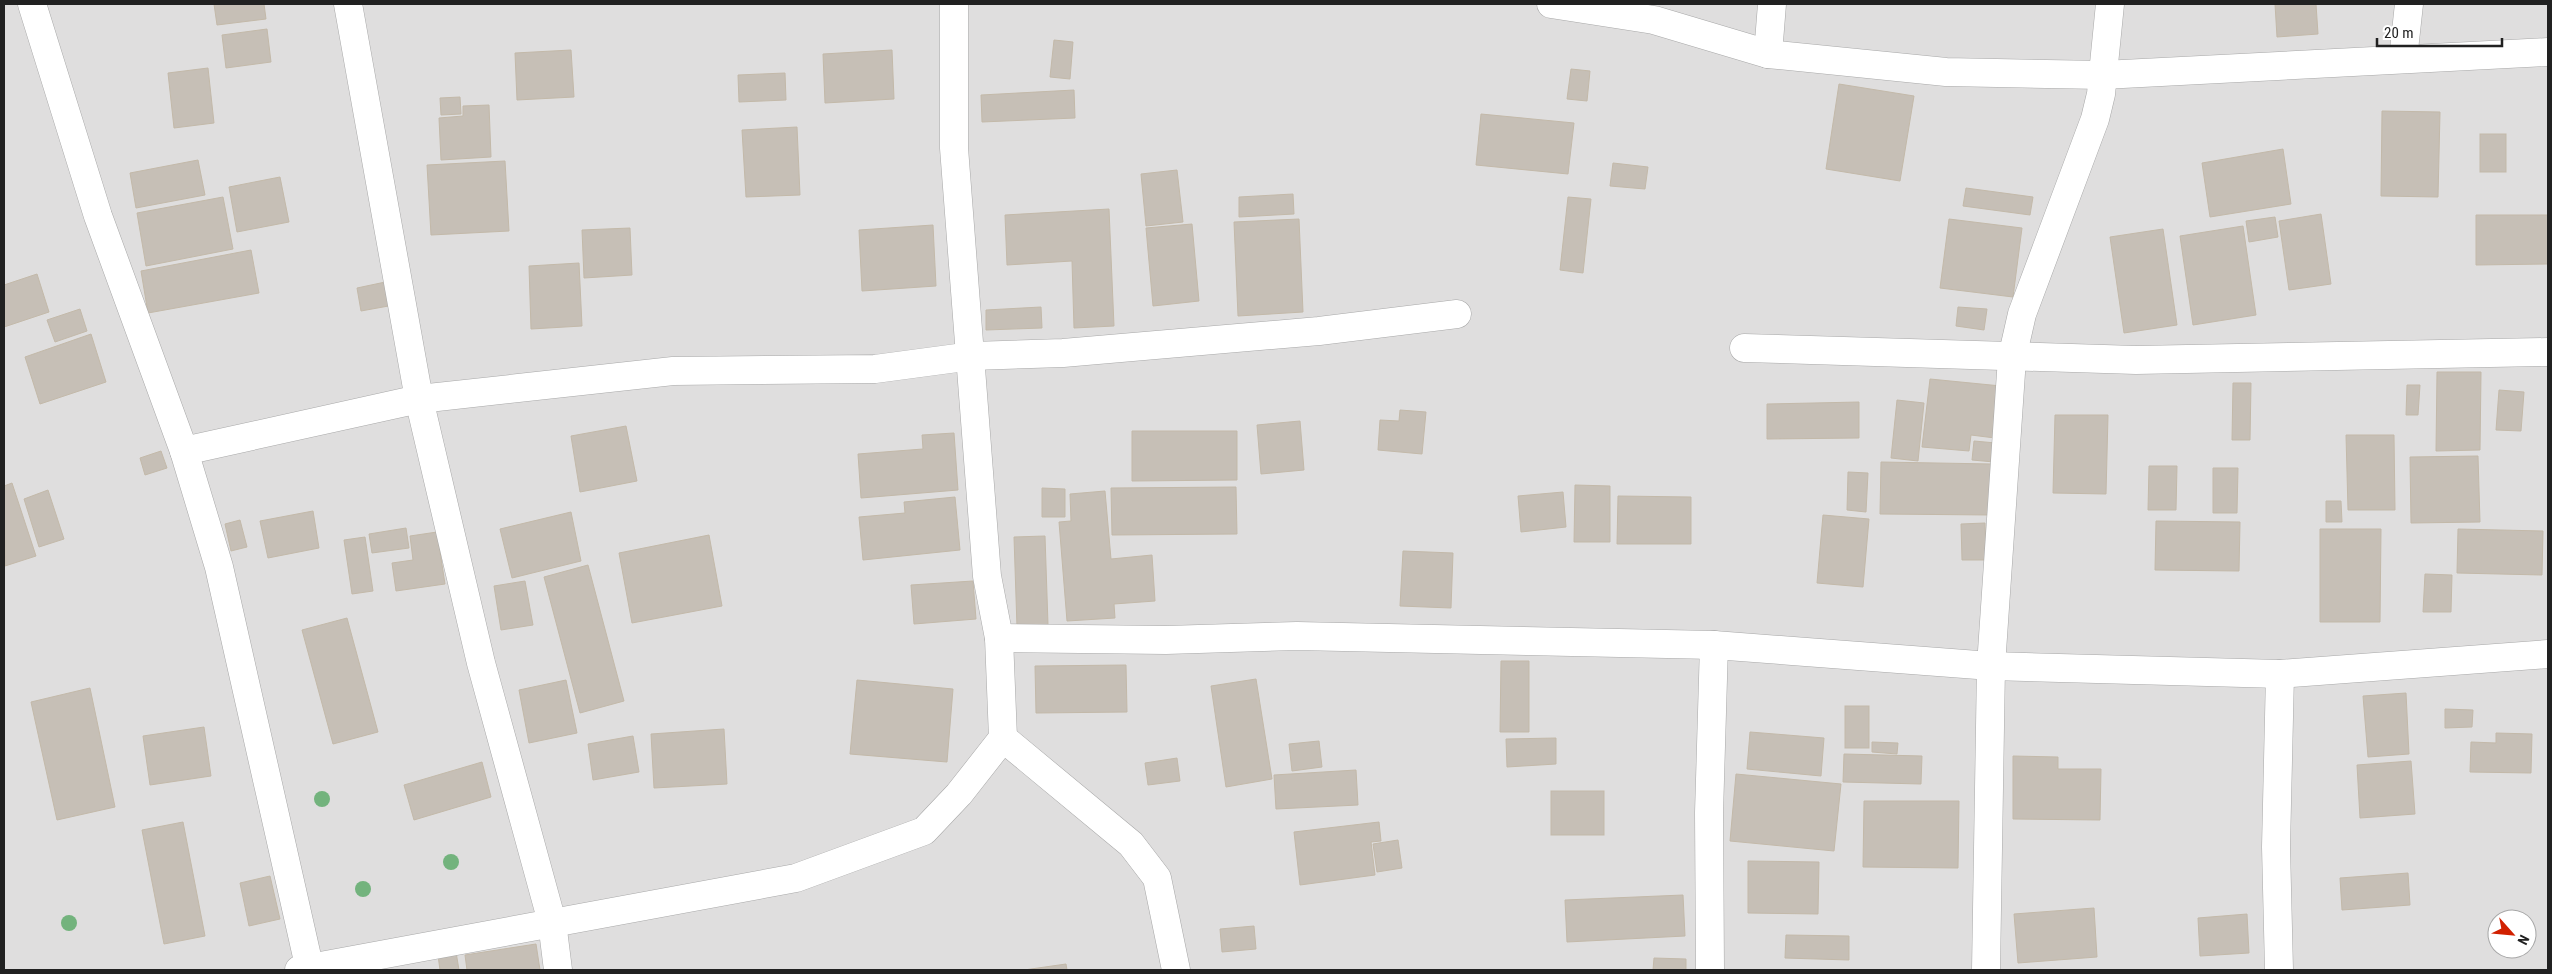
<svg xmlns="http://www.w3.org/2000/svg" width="2552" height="974" viewBox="0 0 2552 974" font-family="'Roboto Condensed',sans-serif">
  <rect width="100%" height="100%" fill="#f1efe7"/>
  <path fill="#dfdede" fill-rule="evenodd" d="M 4,4 L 2548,4 L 2548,970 L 4,970 ZM 2497,919 L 2527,919 L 2527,949 L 2497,949 Z"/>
  <g fill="#c6bfb6" stroke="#c3b9a9">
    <path d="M 214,4 L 264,4 L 266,19 L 217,25 Z"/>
    <path d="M 2275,4 L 2316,4 L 2318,34 L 2277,37 Z"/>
    <path d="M 267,29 L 271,62 L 226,68 L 222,35 Z"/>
    <path d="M 1054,40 L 1073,42 L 1070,79 L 1050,77 Z"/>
    <path d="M 571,50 L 574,97 L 517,100 L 515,53 Z"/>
    <path d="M 892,50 L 894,99 L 825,103 L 823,54 Z"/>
    <path d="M 208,68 L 214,123 L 174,128 L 168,73 Z"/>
    <path d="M 1571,69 L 1590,71 L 1587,101 L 1567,99 Z"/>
    <path d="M 785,73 L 786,100 L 739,102 L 738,75 Z"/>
    <path d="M 1839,84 L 1914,96 L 1900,181 L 1826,169 Z"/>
    <path d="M 1074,90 L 1075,118 L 982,122 L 981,95 Z"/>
    <path d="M 460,97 L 461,114 L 441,115 L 440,98 Z"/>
    <path d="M 489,105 L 491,157 L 441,160 L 439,118 L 463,116 L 463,106 Z"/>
    <path d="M 2382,111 L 2440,112 L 2438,197 L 2381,196 Z"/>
    <path d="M 1481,114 L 1574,123 L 1568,174 L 1476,165 Z"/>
    <path d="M 797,127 L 800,195 L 746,197 L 742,130 Z"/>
    <rect x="2480" y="134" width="26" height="38"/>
    <path d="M 2283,149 L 2291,204 L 2210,217 L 2202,163 Z"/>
    <path d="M 198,160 L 205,195 L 136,208 L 130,173 Z"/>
    <path d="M 505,161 L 509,231 L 431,235 L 427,165 Z"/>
    <path d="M 1613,163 L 1648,167 L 1645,189 L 1610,186 Z"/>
    <path d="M 1177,170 L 1183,222 L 1146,226 L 1141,174 Z"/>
    <path d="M 280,177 L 289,222 L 237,232 L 229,187 Z"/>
    <path d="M 1966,188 L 2033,197 L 2030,215 L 1963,206 Z"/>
    <path d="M 1293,194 L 1294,214 L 1239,217 L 1239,197 Z"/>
    <path d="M 223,197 L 233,249 L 146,266 L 137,213 Z"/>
    <path d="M 1568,197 L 1591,199 L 1583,273 L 1560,270 Z"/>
    <path d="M 1109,209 L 1114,326 L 1074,328 L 1072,261 L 1007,265 L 1005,215 Z"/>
    <path d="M 2321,214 L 2331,284 L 2289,290 L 2279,221 Z"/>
    <path d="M 2476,215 L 2548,215 L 2548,264 L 2476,265 Z"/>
    <path d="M 2275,217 L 2278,237 L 2249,242 L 2246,221 Z"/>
    <path d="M 1299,219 L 1303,312 L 1238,316 L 1234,222 Z"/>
    <path d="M 1949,219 L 2022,228 L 2013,297 L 1940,288 Z"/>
    <path d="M 1192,224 L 1199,301 L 1153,306 L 1146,228 Z"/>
    <path d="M 933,225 L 936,286 L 862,291 L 859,230 Z"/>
    <path d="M 2243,226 L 2256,315 L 2193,325 L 2180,236 Z"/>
    <path d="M 630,228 L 632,275 L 584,278 L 582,230 Z"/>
    <path d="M 2163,229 L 2177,325 L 2124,333 L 2110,237 Z"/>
    <path d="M 251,250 L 259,293 L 148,313 L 141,271 Z"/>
    <path d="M 579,263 L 582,326 L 531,329 L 529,266 Z"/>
    <path d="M 37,274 L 49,312 L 4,327 L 4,285 Z"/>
    <path d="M 390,281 L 394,305 L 361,311 L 357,288 Z"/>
    <path d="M 1041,307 L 1042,328 L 986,330 L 986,310 Z"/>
    <path d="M 1958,307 L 1987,309 L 1984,330 L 1956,326 Z"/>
    <path d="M 80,309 L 87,331 L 55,342 L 47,320 Z"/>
    <path d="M 91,334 L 106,382 L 40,404 L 25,357 Z"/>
    <path d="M 2437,372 L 2481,372 L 2480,450 L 2436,451 Z"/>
    <path d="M 1930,379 L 2001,386 L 1995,438 L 1971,435 L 1969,451 L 1922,447 Z"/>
    <path d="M 2233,383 L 2251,383 L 2250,440 L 2232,440 Z"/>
    <path d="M 2407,385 L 2420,385 L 2418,415 L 2406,415 Z"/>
    <path d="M 2499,390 L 2524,392 L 2521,431 L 2496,430 Z"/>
    <path d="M 1897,400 L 1924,403 L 1918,461 L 1891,458 Z"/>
    <path d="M 1859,402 L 1859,438 L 1767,439 L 1767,404 Z"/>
    <path d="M 1400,410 L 1426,412 L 1422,454 L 1378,450 L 1380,420 L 1399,421 Z"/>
    <path d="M 2055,415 L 2108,415 L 2106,494 L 2053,493 Z"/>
    <path d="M 1300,421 L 1304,470 L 1261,474 L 1257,425 Z"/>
    <path d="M 626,426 L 637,481 L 580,492 L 571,436 Z"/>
    <path d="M 1132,431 L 1237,431 L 1237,480 L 1132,481 Z"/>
    <path d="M 954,433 L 958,490 L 861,498 L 858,454 L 923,449 L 922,435 Z"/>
    <path d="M 2346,435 L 2394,435 L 2395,510 L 2348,510 Z"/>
    <path d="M 1974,441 L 1996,443 L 1994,462 L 1972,460 Z"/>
    <path d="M 161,451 L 167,468 L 145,475 L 140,458 Z"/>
    <path d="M 2478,456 L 2480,522 L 2411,523 L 2410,457 Z"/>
    <path d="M 1881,462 L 1992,464 L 1991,515 L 1880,514 Z"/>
    <path d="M 2149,466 L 2177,466 L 2176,510 L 2148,510 Z"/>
    <path d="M 2213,468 L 2238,468 L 2237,513 L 2213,513 Z"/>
    <path d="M 1848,472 L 1868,473 L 1866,512 L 1847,510 Z"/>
    <path d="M 12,483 L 36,556 L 5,566 L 4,486 Z"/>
    <path d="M 1575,485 L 1610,486 L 1610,542 L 1574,542 Z"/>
    <path d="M 1236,487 L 1237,534 L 1112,535 L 1111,488 Z"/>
    <path d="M 1042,488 L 1065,489 L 1065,517 L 1042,517 Z"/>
    <path d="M 48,490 L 64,539 L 39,547 L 24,499 Z"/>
    <path d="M 1105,491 L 1111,559 L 1152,555 L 1155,601 L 1114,604 L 1115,618 L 1067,621 L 1059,522 L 1071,521 L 1070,494 Z"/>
    <path d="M 1563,492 L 1566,527 L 1521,532 L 1518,496 Z"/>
    <path d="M 1618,496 L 1691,497 L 1691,544 L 1617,544 Z"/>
    <path d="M 955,497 L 960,550 L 863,560 L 859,517 L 905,513 L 904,502 Z"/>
    <path d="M 2326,501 L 2341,501 L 2342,522 L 2326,522 Z"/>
    <path d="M 313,511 L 319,548 L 268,558 L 260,521 Z"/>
    <path d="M 571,512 L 581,561 L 512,578 L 500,529 Z"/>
    <path d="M 1823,515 L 1869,519 L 1863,587 L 1817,583 Z"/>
    <path d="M 240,520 L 247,547 L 231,551 L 225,524 Z"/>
    <path d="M 2156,521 L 2240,522 L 2239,571 L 2155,570 Z"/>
    <path d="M 1985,523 L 1986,560 L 1962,560 L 1961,524 Z"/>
    <path d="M 406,528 L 409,548 L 372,553 L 369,534 Z"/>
    <path d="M 2320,529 L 2381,529 L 2380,622 L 2320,622 Z"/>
    <path d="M 2458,529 L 2543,531 L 2542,575 L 2457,573 Z"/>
    <path d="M 437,532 L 445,584 L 396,591 L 392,563 L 413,560 L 410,536 Z"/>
    <path d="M 709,535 L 722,606 L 632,623 L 619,553 Z"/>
    <path d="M 1045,536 L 1048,625 L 1017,627 L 1014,537 Z"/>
    <path d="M 365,537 L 373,591 L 352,594 L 344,540 Z"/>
    <path d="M 1403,551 L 1453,553 L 1451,608 L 1400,606 Z"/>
    <path d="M 588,565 L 624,701 L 580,713 L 544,577 Z"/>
    <path d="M 2425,574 L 2452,575 L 2451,612 L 2423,612 Z"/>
    <path d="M 525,581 L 533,625 L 501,630 L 494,586 Z"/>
    <path d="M 973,581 L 976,619 L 914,624 L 911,585 Z"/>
    <path d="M 347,618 L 378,732 L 333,744 L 302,630 Z"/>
    <path d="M 1501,661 L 1529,661 L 1529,732 L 1500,732 Z"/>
    <path d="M 1126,665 L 1127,712 L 1036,713 L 1035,666 Z"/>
    <path d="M 1256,679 L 1272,779 L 1226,787 L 1211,686 Z"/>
    <path d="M 566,680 L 577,733 L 529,743 L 519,690 Z"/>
    <path d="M 857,680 L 953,689 L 947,762 L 850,754 Z"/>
    <path d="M 90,688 L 115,807 L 57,820 L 31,702 Z"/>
    <path d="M 2406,693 L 2409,754 L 2368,757 L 2363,696 Z"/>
    <rect x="1845" y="706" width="24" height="42"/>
    <path d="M 2445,709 L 2473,710 L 2472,727 L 2445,728 Z"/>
    <path d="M 204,727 L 211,776 L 150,785 L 143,736 Z"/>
    <path d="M 724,729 L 727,784 L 654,788 L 651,734 Z"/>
    <path d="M 1750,732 L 1824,738 L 1821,776 L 1747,769 Z"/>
    <path d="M 2496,733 L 2532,734 L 2531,773 L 2470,772 L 2471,742 L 2496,743 Z"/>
    <path d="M 633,736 L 639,772 L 593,780 L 588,744 Z"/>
    <path d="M 1556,738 L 1556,764 L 1507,767 L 1506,739 Z"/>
    <path d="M 1319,741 L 1322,767 L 1292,771 L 1289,744 Z"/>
    <path d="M 1872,742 L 1898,743 L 1897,754 L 1872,752 Z"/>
    <path d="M 1844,754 L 1922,756 L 1921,784 L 1843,782 Z"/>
    <path d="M 2013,756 L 2058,757 L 2058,769 L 2101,769 L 2100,820 L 2013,819 Z"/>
    <path d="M 1177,758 L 1180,781 L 1148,785 L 1145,763 Z"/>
    <path d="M 2411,761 L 2415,814 L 2360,818 L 2357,765 Z"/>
    <path d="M 482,762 L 491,797 L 414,820 L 404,785 Z"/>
    <path d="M 1356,770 L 1358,805 L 1276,809 L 1274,775 Z"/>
    <path d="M 1736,774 L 1841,784 L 1834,851 L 1730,841 Z"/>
    <rect x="1551" y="791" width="53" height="44"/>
    <path d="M 1864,801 L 1959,801 L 1958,868 L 1863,867 Z"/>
    <path d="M 183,822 L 205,936 L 164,944 L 142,830 Z"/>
    <path d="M 1379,822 L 1381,841 L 1371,842 L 1375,875 L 1300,885 L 1294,832 Z"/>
    <path d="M 1398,840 L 1402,868 L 1377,872 L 1373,844 Z"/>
    <path d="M 1748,861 L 1819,862 L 1818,914 L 1748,913 Z"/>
    <path d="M 2408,873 L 2410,905 L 2342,910 L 2340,878 Z"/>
    <path d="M 270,876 L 280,919 L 249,926 L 240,883 Z"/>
    <path d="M 1683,895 L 1685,936 L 1567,942 L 1565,900 Z"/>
    <path d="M 2094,908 L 2097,957 L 2018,963 L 2014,914 Z"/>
    <path d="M 2247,914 L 2249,953 L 2200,956 L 2198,918 Z"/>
    <path d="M 1254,926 L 1256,949 L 1222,952 L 1220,929 Z"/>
    <path d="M 1786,935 L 1849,936 L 1849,960 L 1785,958 Z"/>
    <path d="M 536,944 L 540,970 L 467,970 L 465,955 Z"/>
    <path d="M 455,946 L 459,970 L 440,970 L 437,948 Z"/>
    <path d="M 1654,958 L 1686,959 L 1686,970 L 1653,970 Z"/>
    <path d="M 1066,964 L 1067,970 L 1024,970 Z"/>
  </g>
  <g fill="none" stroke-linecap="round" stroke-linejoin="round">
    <g stroke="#a8a8a8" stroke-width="29">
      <g id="minor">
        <path d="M 32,4 L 98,216 L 184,451 L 219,567 L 310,970"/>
        <path d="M 348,4 L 419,399 L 481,663 L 552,922 L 558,970"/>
        <path d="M 1551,4 L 1654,20 L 1768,54 L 1946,72 L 2103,75 L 2548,52"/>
        <path d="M 1768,54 L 1772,4"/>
        <path d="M 2403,59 L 2409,4"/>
        <path d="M 1744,348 L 2136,360 L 2548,352"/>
        <path d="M 184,451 L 419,399 L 673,371 L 875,369 L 972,356 L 1063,353 L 1319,331 L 1457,314"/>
        <path d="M 999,638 L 1166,640 L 1297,636 L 1714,645 L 1991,666 L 2280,674 L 2548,654"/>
        <path d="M 1003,738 L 1131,844 L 1157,878 L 1176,970"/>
        <path d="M 299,970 L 796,878 L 924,831 L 959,794 L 1003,738 L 999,638 L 987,576 L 954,148 L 954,4"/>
        <path d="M 1710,970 L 1709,813 L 1714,645"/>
        <path d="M 1986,970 L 1991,666 L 2012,358 L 2022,314 L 2095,119 L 2101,94 L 2110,4"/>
        <path d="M 2279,970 L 2276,847 L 2280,674"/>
      </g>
    </g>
    <use href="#minor" stroke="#fff" stroke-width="28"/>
  </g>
  <g fill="#73b37d">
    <circle cx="322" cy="799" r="8"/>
    <circle cx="451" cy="862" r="8"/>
    <circle cx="363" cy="889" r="8"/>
    <circle cx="69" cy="923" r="8"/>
  </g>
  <rect width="2552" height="974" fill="none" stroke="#212121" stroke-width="10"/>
  <g transform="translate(2512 934) rotate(117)"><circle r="24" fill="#ffffff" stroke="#a6a6a6"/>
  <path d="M0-4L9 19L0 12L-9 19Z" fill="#d12000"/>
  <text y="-8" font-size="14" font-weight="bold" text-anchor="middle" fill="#212121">N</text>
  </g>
  <path d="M2377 38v8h125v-8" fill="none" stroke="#212121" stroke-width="2.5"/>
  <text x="2384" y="38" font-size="15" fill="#212121" stroke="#ffffff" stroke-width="4" paint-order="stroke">20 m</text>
</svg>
